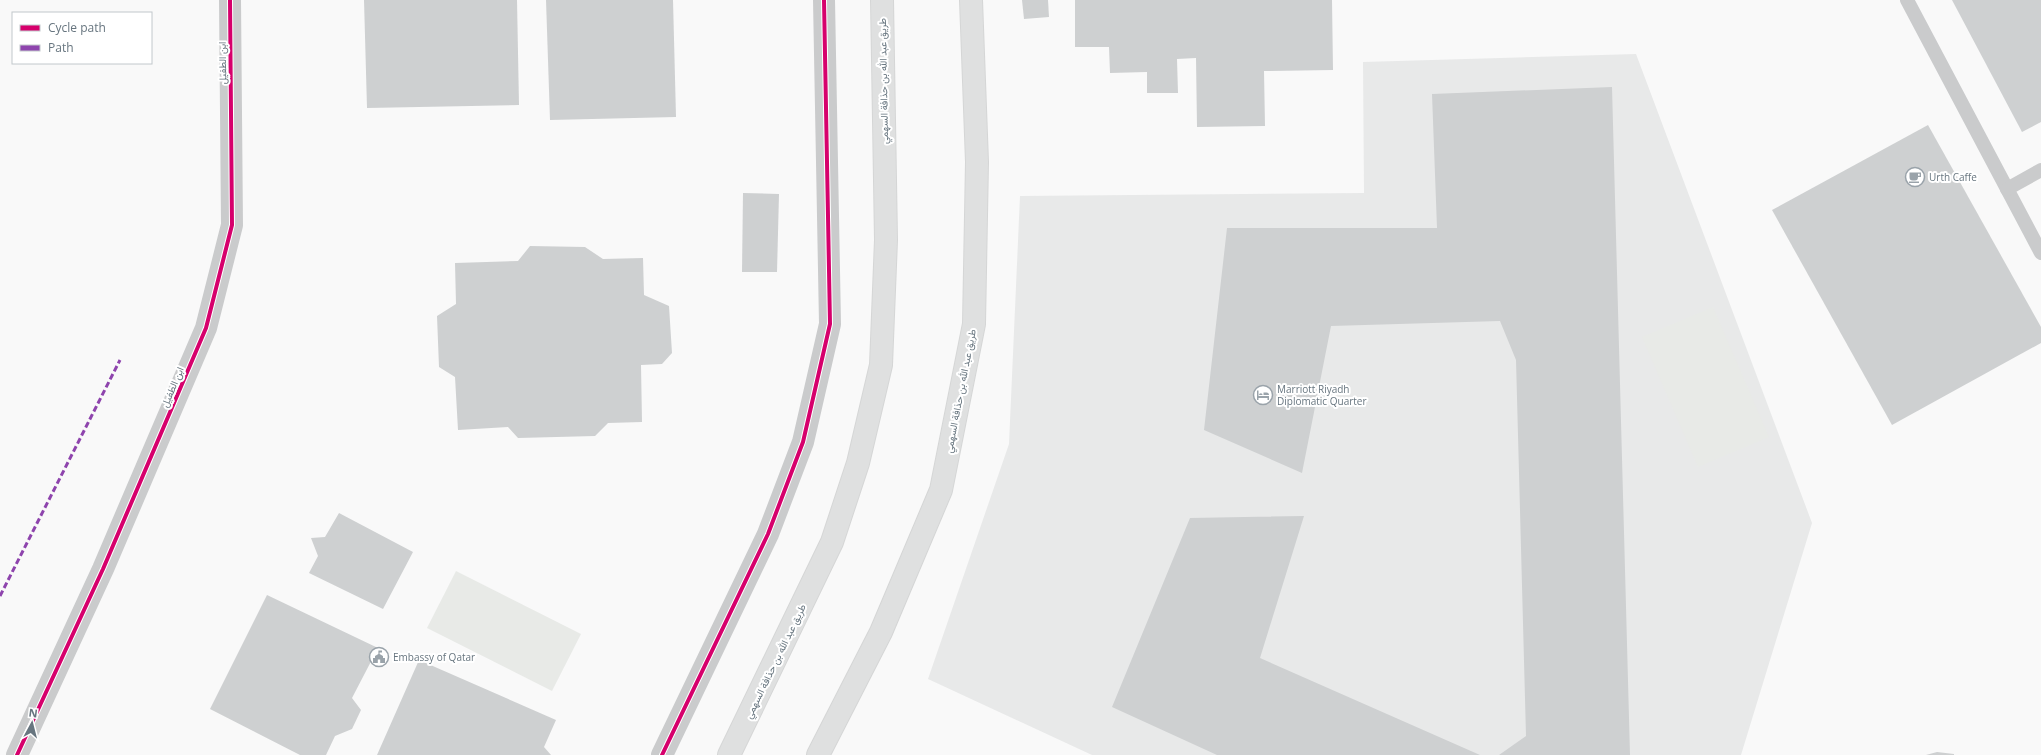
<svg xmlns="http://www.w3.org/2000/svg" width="2041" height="755" viewBox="0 0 2041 755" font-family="'Open Sans',Vazirmatn,sans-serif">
  <rect width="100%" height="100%" fill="#f9f9f9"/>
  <path fill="#e8e9e9" d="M 1636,54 L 1812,523 L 1741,755 L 1092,755 L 928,679 L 1009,444 L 1020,196 L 1364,193 L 1363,62 Z"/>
  <g fill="#e8eae7">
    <path d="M 1713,307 L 1769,437 L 1698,467 L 1642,337 Z"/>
    <path d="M 456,571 L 581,634 L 552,691 L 427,628 Z"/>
  </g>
  <g fill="#ced0d1">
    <path d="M 364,0 L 517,0 L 519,105 L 367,108 Z"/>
    <path d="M 546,0 L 673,0 L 676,117 L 550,120 Z"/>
    <path d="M 1022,0 L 1048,0 L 1049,17 L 1024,19 Z"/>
    <path d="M 1075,0 L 1332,0 L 1333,70 L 1264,71 L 1265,126 L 1197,127 L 1196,58 L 1177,59 L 1178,93 L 1147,93 L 1147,72 L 1110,73 L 1109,47 L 1075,47 Z"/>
    <path d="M 1952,0 L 2041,0 L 2041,122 L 2022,132 Z"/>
    <path d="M 1612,87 L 1630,755 L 1499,755 L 1526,736 L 1516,360 L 1500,321 L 1331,326 L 1302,473 L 1204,430 L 1227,228 L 1437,228 L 1432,94 Z"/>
    <path d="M 1928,125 L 2041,327 L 2041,343 L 1892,425 L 1772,210 Z"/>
    <path d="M 743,193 L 779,194 L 777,272 L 742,272 Z"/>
    <path d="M 530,246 L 585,247 L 603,259 L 643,258 L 644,295 L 669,306 L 672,353 L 662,364 L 641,365 L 642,422 L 608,423 L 595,436 L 518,438 L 508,427 L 458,430 L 455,377 L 439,367 L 437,316 L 456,304 L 455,263 L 518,261 Z"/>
    <path d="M 339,513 L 413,552 L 383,609 L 309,573 L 318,556 L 311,538 L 325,537 Z"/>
    <path d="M 1304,516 L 1260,658 L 1480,755 L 1217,755 L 1112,707 L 1190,518 Z"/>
    <path d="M 267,595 L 378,648 L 352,698 L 361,710 L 352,729 L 335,736 L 326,755 L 300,755 L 210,709 Z"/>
    <path d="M 419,660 L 556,720 L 544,747 L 551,755 L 377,755 Z"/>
    <path d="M 1937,752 L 1954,754 L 1954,755 L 1926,755 Z"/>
  </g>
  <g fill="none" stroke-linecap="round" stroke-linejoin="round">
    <g stroke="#d5d6d6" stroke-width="24">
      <g id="secondary">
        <path d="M 729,755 L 832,542 L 858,463 L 881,365 L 886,240 L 882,0"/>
        <path d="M 818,755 L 881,632 L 941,490 L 974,324 L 977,162 L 971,0"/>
      </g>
    </g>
    <g stroke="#cacbcc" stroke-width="14">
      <path d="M 1907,0 L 2041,253"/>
      <path d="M 2007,189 L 2041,170"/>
    </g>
    <g stroke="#cacbcc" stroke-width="22">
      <path d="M 17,755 L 103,569 L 206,328 L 232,225 L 230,0"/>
      <path d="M 662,755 L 768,534 L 803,442 L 830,324 L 824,0"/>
    </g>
    <use href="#secondary" stroke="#dfe0e0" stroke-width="22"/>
    <path stroke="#8e44ad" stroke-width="3" stroke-dasharray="6 3" stroke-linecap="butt" d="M 0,596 L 120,360"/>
    <g stroke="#fff" stroke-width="6">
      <g id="cycleway">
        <path d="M 17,755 L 103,569 L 206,328 L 232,225 L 230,0"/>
        <path d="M 662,755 L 768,534 L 803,442 L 830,324 L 824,0"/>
      </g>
    </g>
    <use href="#cycleway" stroke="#d6006c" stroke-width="4"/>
  </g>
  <defs>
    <g id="cafe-ring" transform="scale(1)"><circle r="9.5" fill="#fff" stroke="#9aa3aa" stroke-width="1.5"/><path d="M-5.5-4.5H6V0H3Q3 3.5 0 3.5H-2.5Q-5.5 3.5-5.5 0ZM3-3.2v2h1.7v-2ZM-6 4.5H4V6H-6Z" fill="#9aa3aa"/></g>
    <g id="hotel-ring" transform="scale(1)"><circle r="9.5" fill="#fff" stroke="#9aa3aa" stroke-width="1.5"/><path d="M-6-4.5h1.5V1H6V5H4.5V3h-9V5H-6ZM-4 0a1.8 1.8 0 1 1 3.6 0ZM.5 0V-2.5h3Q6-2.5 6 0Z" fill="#9aa3aa"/></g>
    <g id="civic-ring" transform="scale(1)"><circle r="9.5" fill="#fff" stroke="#9aa3aa" stroke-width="1.5"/><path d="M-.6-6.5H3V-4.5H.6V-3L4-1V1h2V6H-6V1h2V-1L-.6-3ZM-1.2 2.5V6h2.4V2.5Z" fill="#9aa3aa"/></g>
  </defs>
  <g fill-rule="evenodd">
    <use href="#cafe-ring" x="1915" y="177"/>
    <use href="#hotel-ring" x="1263" y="395"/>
    <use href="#civic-ring" x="379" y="657"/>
  </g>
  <g text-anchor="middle" stroke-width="4" stroke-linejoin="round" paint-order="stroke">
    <g font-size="10" fill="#67757f" stroke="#fff">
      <text transform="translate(222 63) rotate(-91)" y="4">ابن الطفيل</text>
      <text transform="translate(883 81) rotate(-91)" y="4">طريق عبد الله بن حذافة السهمي</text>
      <text transform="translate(172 387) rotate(-67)" y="4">ابن الطفيل</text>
      <text transform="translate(960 391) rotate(-79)" y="4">طريق عبد الله بن حذافة السهمي</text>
      <text transform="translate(775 661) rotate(-64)" y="4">طريق عبد الله بن حذافة السهمي</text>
    </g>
    <g font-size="10" fill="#67757f" stroke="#fff" text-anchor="start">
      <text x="1929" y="181">Urth Caffe</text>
      <text x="1277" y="393">Marriott Riyadh<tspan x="1277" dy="12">Diplomatic Quarter</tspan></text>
      <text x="393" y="661">Embassy of Qatar</text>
    </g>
  </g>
  <rect x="12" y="12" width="140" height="52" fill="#ffffff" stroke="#c2c8cc"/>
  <rect x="20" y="25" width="20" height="6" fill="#d6006c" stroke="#c2c8cc"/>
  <text x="48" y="32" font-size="12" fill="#67757f">Cycle path</text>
  <rect x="20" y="45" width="20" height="6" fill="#8e44ad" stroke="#c2c8cc"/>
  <text x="48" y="52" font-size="12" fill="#67757f">Path</text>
  <g transform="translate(32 723) rotate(7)" stroke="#ffffff" stroke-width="3" paint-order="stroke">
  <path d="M0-3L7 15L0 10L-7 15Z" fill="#67757f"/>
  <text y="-6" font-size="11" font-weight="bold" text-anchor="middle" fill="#67757f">N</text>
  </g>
</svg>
